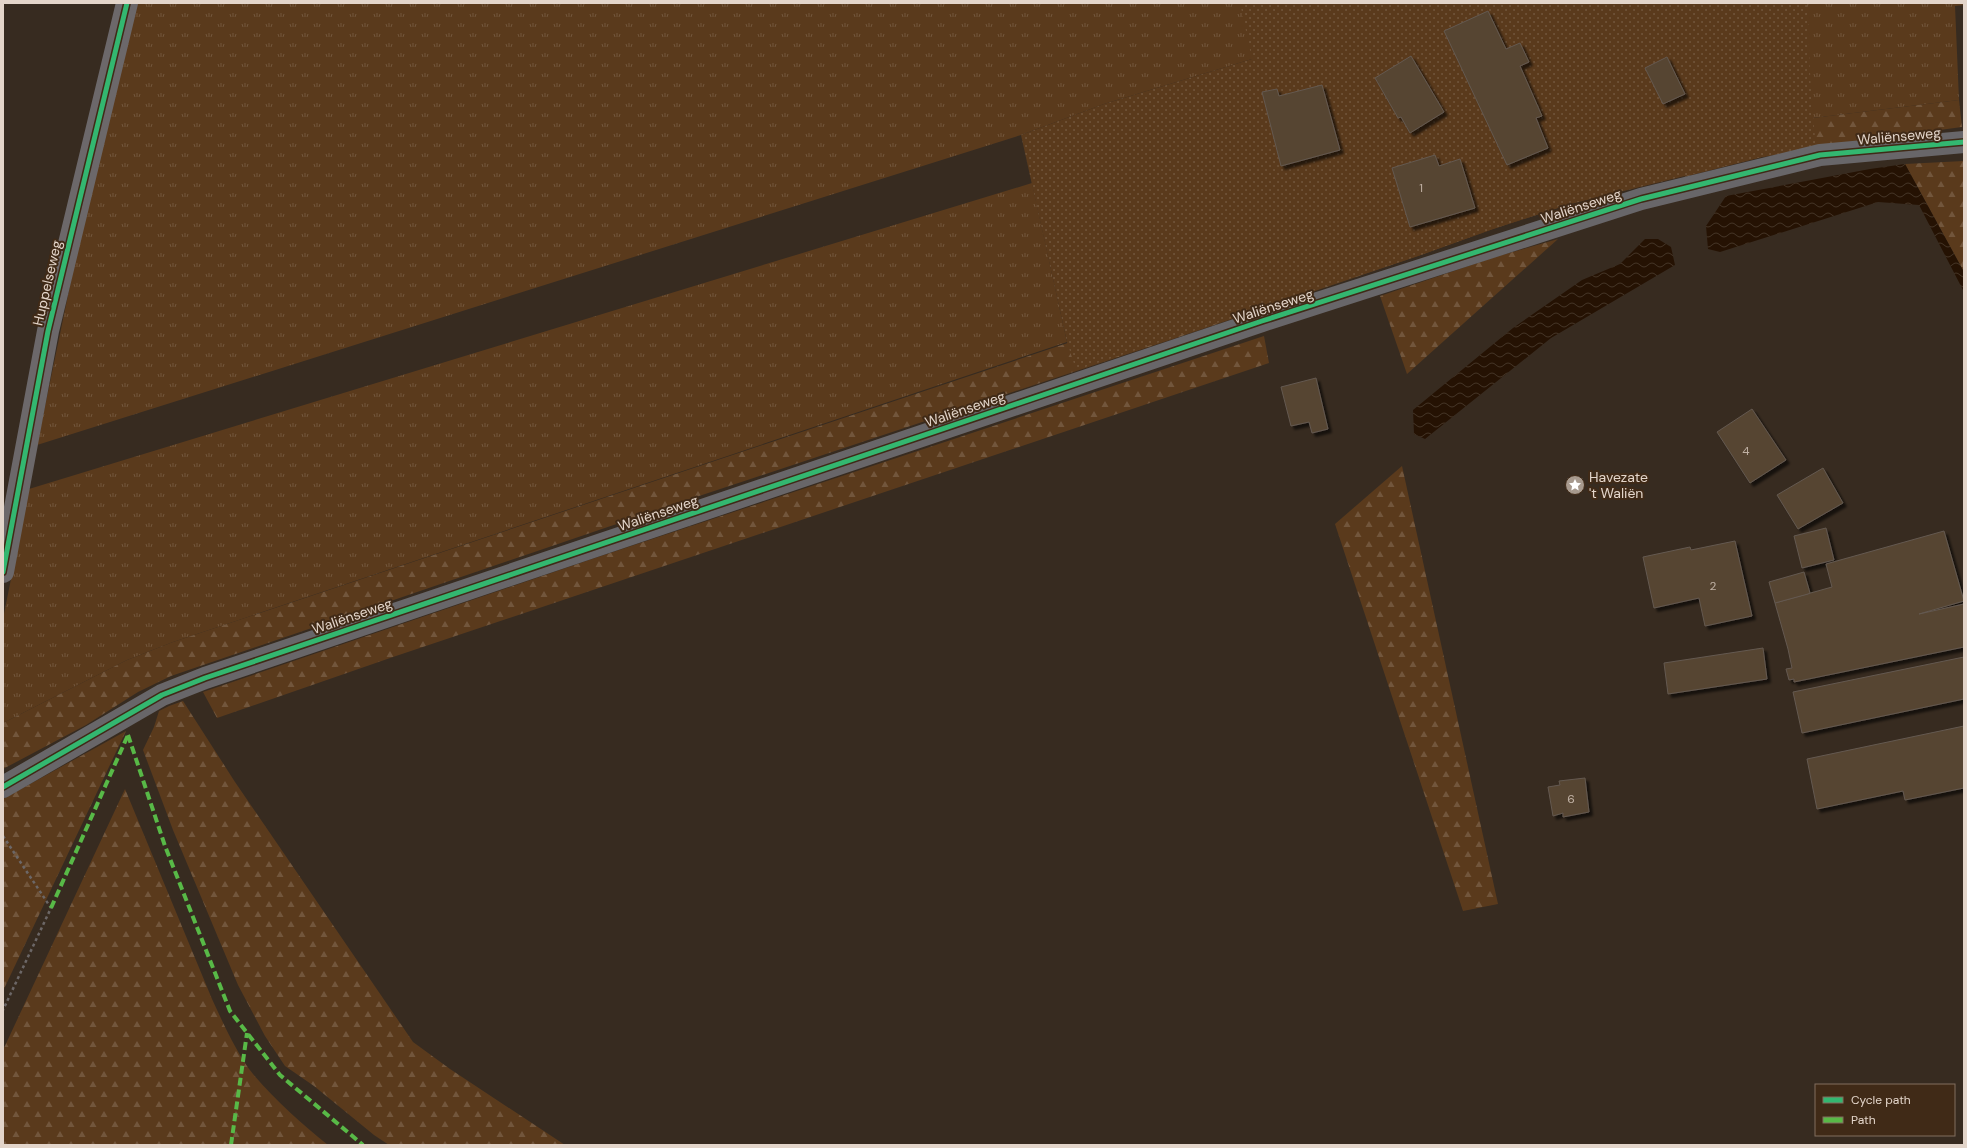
<svg xmlns="http://www.w3.org/2000/svg" width="1967" height="1148" viewBox="0 0 1967 1148" font-family="'DM Sans',sans-serif">
  <defs>
    <pattern id="grass-tufts" width="24" height="20" patternUnits="userSpaceOnUse"><rect width="24" height="20" fill="#5a3a1c"/><path d="M3 7l-1-3M5 7V3M7 7l1-3M15 17l-1-3M17 17v-4M19 17l1-3" fill="none" stroke="#72563c"/></pattern>
    <pattern id="forest-firs" width="22" height="20" patternUnits="userSpaceOnUse"><rect width="22" height="20" fill="#5a3a1c"/><path d="M5 1l3.5 6h-7zM16 11l3.5 6h-7z" fill="#72563c"/></pattern>
    <pattern id="park-dots" width="8" height="8" patternUnits="userSpaceOnUse"><rect width="8" height="8" fill="#5a3a1c"/><path d="M2 2h.1M6 6h.1" fill="none" stroke="#72563c" stroke-width="1.8" stroke-linecap="round"/></pattern>
    <pattern id="water-waves" width="16" height="10" patternUnits="userSpaceOnUse"><rect width="16" height="10" fill="#251203"/><path d="M0 5q4-4 8 0t8 0" fill="none" stroke="#443426"/></pattern>
    <filter id="shadow"><feDropShadow dx="3.5" dy="3.5" stdDeviation="1" flood-color="#0009"/></filter>
  </defs>
  <rect width="100%" height="100%" fill="#372b20"/>
  <g fill="url(#grass-tufts)">
    <path d="M 132,3 L 1451,3 L 1252,59 L 1104,104 L 1021,135 L 37,445 L 77,252 Z"/>
    <path d="M 1513,3 L 1964,3 L 1964,5 L 1955,6 L 1959,100 L 1771,123 Z"/>
    <path d="M 1032,183 L 1067,342 L 173,642 L 127,660 L 3,723 L 3,619 L 29,489 Z"/>
  </g>
  <g fill="url(#forest-firs)">
    <path d="M 1959,100 L 1962,127 L 1842,143 L 1762,157 L 1684,177 L 1771,123 Z"/>
    <path d="M 1964,161 L 1964,272 L 1905,164 Z"/>
    <path d="M 1567,205 L 1493,229 L 1418,256 L 1173,339 L 687,500 L 171,676 L 138,692 L 86,725 L 3,769 L 3,723 L 127,660 L 173,642 L 1460,212 Z"/>
    <path d="M 1558,239 L 1407,374 L 1380,296 L 1495,257 Z"/>
    <path d="M 1264,336 L 1269,363 L 393,657 L 217,718 L 203,692 L 592,559 Z"/>
    <path d="M 1402,466 L 1498,904 L 1463,911 L 1335,524 Z"/>
    <path d="M 183,701 L 235,782 L 413,1042 L 450,1069 L 565,1145 L 389,1145 L 374,1135 L 314,1086 L 285,1066 L 265,1036 L 238,985 L 173,830 L 143,750 L 154,727 L 159,711 L 169,706 Z"/>
    <path d="M 126,731 L 3,991 L 3,799 Z"/>
    <path d="M 125,789 L 212,999 C 223,1023 237,1054 253,1074 C 276,1101 301,1123 328,1145 L 3,1145 L 3,1050 Z"/>
  </g>
  <path fill="url(#park-dots)" d="M 1240,3 L 1807,3 L 1811,94 L 1816,148 L 1762,157 L 1567,205 L 1493,229 L 1418,256 L 1076,370 L 1067,342 L 1021,135 L 1104,104 L 1252,59 Z"/>
  <g fill="url(#water-waves)">
    <path d="M 1905,164 L 1964,272 L 1964,292 L 1919,205 L 1878,202 L 1720,252 L 1708,249 L 1706,226 L 1726,196 L 1870,169 Z"/>
    <path d="M 1645,239 L 1658,239 L 1671,247 L 1675,265 L 1551,338 L 1425,439 L 1414,434 L 1413,410 L 1513,328 L 1582,280 L 1620,264 Z"/>
  </g>
  <g fill="#564532" stroke="#645950" filter="url(#shadow)">
    <path d="M 1488,11 L 1506,49 L 1520,43 L 1529,62 L 1520,66 L 1542,116 L 1536,118 L 1548,148 L 1507,165 L 1444,31 Z"/>
    <path d="M 1411,56 L 1444,112 L 1410,133 L 1401,117 L 1398,118 L 1375,78 Z"/>
    <path d="M 1667,57 L 1685,94 L 1663,104 L 1645,68 Z"/>
    <path d="M 1322,85 L 1340,150 L 1281,166 L 1262,92 L 1277,89 L 1279,96 Z"/>
    <path d="M 1435,155 L 1439,166 L 1460,159 L 1475,208 L 1410,227 L 1392,168 Z"/>
    <path d="M 1316,378 L 1328,429 L 1312,433 L 1309,422 L 1291,426 L 1281,387 Z"/>
    <path d="M 1752,409 L 1786,460 L 1750,483 L 1717,432 Z"/>
    <path d="M 1823,468 L 1843,503 L 1798,529 L 1777,495 Z"/>
    <path d="M 1826,528 L 1834,560 L 1802,568 L 1794,536 Z"/>
    <path d="M 1944,531 L 1964,601 L 1919,614 L 1964,604 L 1964,647 L 1794,682 L 1794,679 L 1789,680 L 1786,669 L 1792,668 L 1788,649 L 1775,603 L 1832,587 L 1826,564 Z"/>
    <path d="M 1735,541 L 1752,616 L 1705,626 L 1699,598 L 1654,608 L 1643,557 L 1690,547 L 1691,550 Z"/>
    <path d="M 1804,572 L 1810,593 L 1808,594 L 1775,603 L 1769,582 Z"/>
    <path d="M 1763,648 L 1767,679 L 1668,694 L 1664,663 Z"/>
    <path d="M 1964,657 L 1964,699 L 1802,733 L 1793,692 Z"/>
    <path d="M 1964,726 L 1964,788 L 1905,800 L 1903,791 L 1817,809 L 1807,759 Z"/>
    <path d="M 1585,778 L 1589,812 L 1563,817 L 1563,813 L 1553,816 L 1548,787 L 1560,785 L 1559,781 Z"/>
  </g>
  <g fill="none" stroke-linecap="round" stroke-linejoin="round">
    <path stroke="#6c6767" stroke-width="2.5" stroke-dasharray="3 3" stroke-linecap="butt" d="M 3,836 L 51,908 L 3,1010"/>
    <path stroke="#686669" stroke-width="22" d="M 3,787 L 162,695 L 205,678 L 1262,321 L 1641,199 L 1820,155 L 1964,142"/>
    <path stroke="#6c686a" stroke-width="22" d="M 3,572 L 48,331 L 127,3"/>
    <g stroke="#58b947" stroke-width="4" stroke-dasharray="8 4" stroke-linecap="butt">
      <path d="M 128,735 L 165,846 L 230,1011 L 280,1075 L 363,1145"/>
      <path d="M 51,908 L 128,735"/>
      <path d="M 231,1145 L 247,1033"/>
    </g>
    <g stroke="#402a17" stroke-width="8">
      <g id="cycleway">
        <path d="M 3,572 L 48,331 L 127,3"/>
        <path d="M 3,787 L 162,695 L 205,678 L 1262,321 L 1641,199 L 1820,155 L 1964,142"/>
      </g>
    </g>
    <use href="#cycleway" stroke="#33b770" stroke-width="5"/>
  </g>
  <defs>
    <g id="sight-disc" transform="scale(1)"><circle r="9.5" fill="#a79a8e" stroke="#402a17"/><path d="M0-6L1.8-2.2L6-1.7L2.9 1.2L3.7 5.4L0 3.3L-3.7 5.4L-2.9 1.2L-6-1.7L-1.8-2.2Z" fill="#fff"/></g>
  </defs>
  <g fill-rule="evenodd">
    <use href="#sight-disc" x="1575" y="485"/>
  </g>
  <g text-anchor="middle" stroke-width="4" stroke-linejoin="round" paint-order="stroke">
    <g font-size="12" fill="#c0b1a4">
      <text x="1421" y="192">1</text>
      <text x="1746" y="455">4</text>
      <text x="1713" y="590">2</text>
      <text x="1571" y="803">6</text>
    </g>
    <g font-size="14" fill="#e3d5ca" stroke="#402a17">
      <text transform="translate(1899 136) rotate(-5)" y="5">Waliënseweg</text>
      <text transform="translate(1581 206) rotate(-18)" y="5">Waliënseweg</text>
      <text transform="translate(47 283) rotate(-77)" y="5">Huppelseweg</text>
      <text transform="translate(1273 306) rotate(-18)" y="5">Waliënseweg</text>
      <text transform="translate(965 409) rotate(-19)" y="5">Waliënseweg</text>
      <text transform="translate(658 513) rotate(-19)" y="5">Waliënseweg</text>
      <text transform="translate(352 616) rotate(-19)" y="5">Waliënseweg</text>
    </g>
    <g font-size="14" fill="#e3d5ca" stroke="#402a17" text-anchor="start">
      <text x="1589" y="482">Havezate<tspan x="1589" dy="16">'t Waliën</tspan></text>
    </g>
  </g>
  <rect width="1967" height="1148" fill="none" stroke="#e3d5ca" stroke-width="8"/>
  <rect x="1815" y="1084" width="140" height="52" fill="#402a17" stroke="#816e5f"/>
  <rect x="1823" y="1097" width="20" height="6" fill="#33b770" stroke="#816e5f"/>
  <text x="1851" y="1104" font-size="12" fill="#e3d5ca">Cycle path</text>
  <rect x="1823" y="1117" width="20" height="6" fill="#58b947" stroke="#816e5f"/>
  <text x="1851" y="1124" font-size="12" fill="#e3d5ca">Path</text>
</svg>
